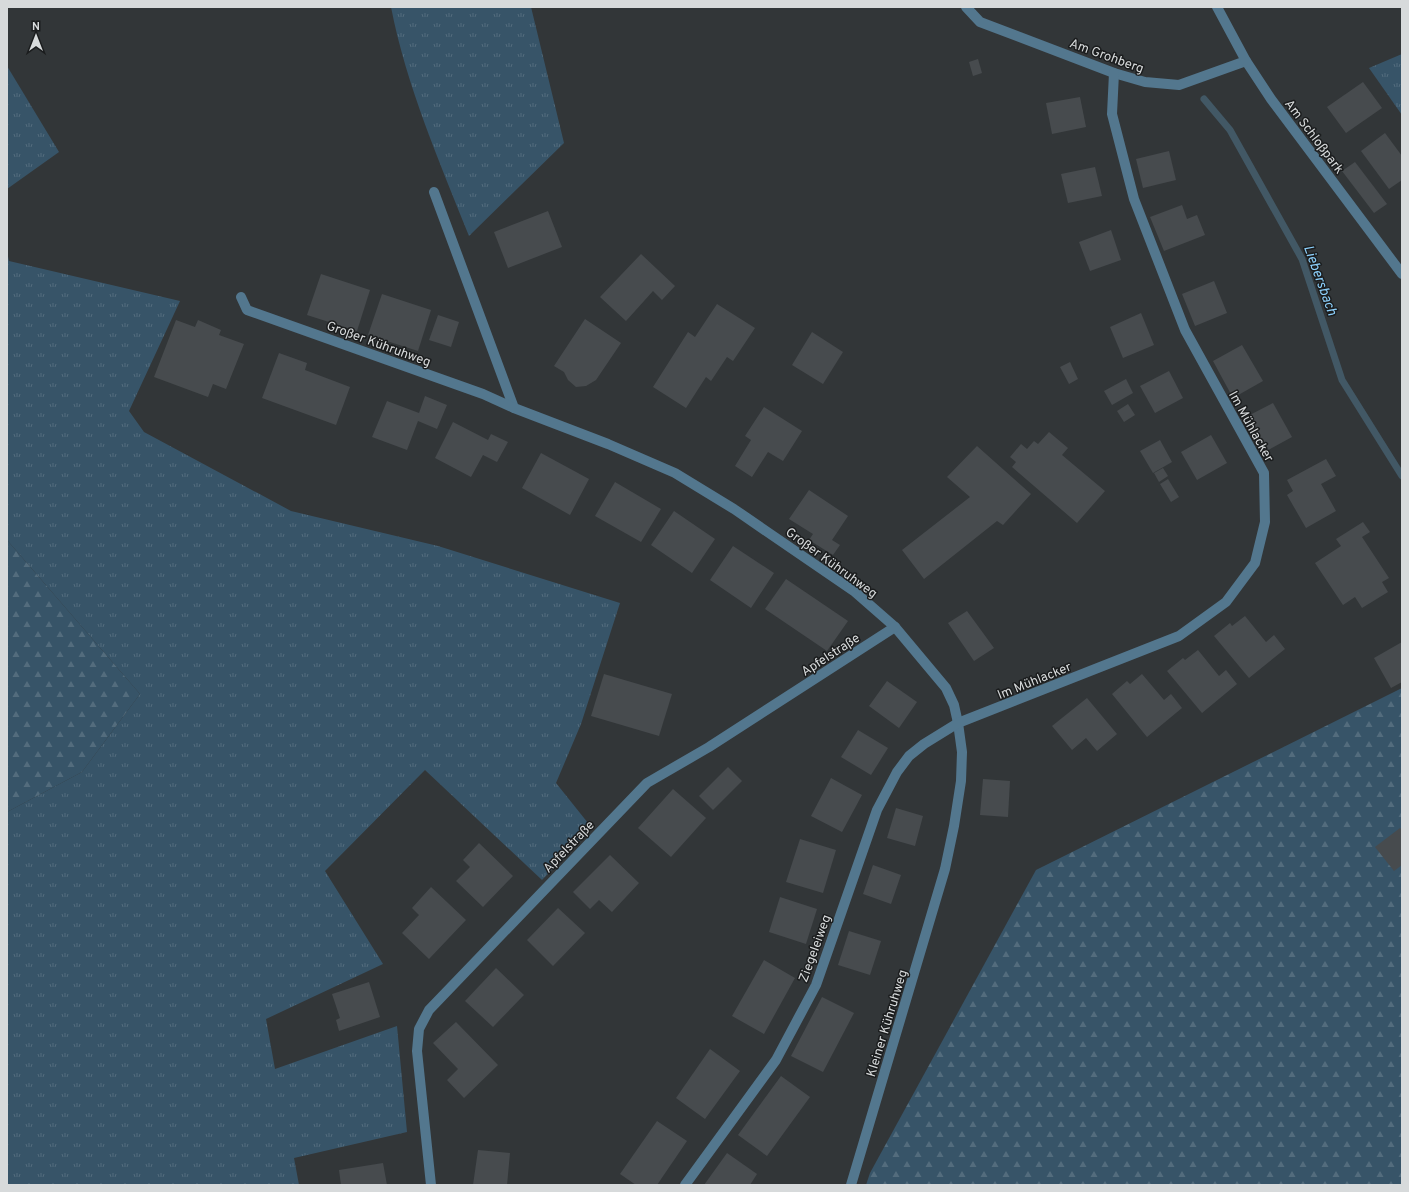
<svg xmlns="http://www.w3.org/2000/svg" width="1409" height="1192" viewBox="0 0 1409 1192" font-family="Overpass,sans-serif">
  <defs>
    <pattern id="grass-tufts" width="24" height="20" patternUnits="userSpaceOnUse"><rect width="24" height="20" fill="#375468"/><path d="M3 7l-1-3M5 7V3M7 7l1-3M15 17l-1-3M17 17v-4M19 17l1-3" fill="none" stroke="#536c7d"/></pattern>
    <pattern id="forest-firs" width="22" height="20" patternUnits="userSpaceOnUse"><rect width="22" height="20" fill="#375468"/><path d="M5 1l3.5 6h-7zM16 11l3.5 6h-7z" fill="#536c7d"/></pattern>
  </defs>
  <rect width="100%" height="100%" fill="#323638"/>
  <g fill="url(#grass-tufts)">
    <path d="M 391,7 L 531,7 L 564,143 L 469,236 C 440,163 406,85 391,7 Z"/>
    <path d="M 1402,54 L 1402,115 L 1369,68 Z"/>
    <path d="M 7,66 L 59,152 L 7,189 Z"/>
    <path d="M 7,252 L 9,261 L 180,301 L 129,411 L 144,432 L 291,511 L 438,546 L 620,603 L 581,724 L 556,783 L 592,828 L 542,880 L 425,770 L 325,871 L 383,964 L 266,1019 L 275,1069 L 397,1026 L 407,1132 L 294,1158 L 299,1185 L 7,1185 L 7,812 L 82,772 L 140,694 L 7,540 Z"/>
  </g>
  <g fill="url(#forest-firs)">
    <path d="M 7,540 L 140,694 L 82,772 L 7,812 Z"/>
    <path d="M 1402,688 L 1402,1185 L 866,1185 L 870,1173 L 1036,870 Z"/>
  </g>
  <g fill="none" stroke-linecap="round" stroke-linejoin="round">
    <path stroke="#425865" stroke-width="7" d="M 1204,99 L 1230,130 L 1302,259 L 1342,380 L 1402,476"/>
  </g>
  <g fill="#474b4e">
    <path d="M 978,59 L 982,73 L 973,76 L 969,62 Z"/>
    <path d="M 1363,82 L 1382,108 L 1346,133 L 1327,107 Z"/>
    <path d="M 1080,97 L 1086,127 L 1052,134 L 1046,103 Z"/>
    <path d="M 1385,133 L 1402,156 L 1402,180 L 1389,189 L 1361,151 Z"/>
    <path d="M 1169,151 L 1176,180 L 1143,188 L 1136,159 Z"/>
    <path d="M 1355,162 L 1387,204 L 1374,213 L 1342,171 Z"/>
    <path d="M 1095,167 L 1102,196 L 1068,203 L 1061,174 Z"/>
    <path d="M 1182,205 L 1187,219 L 1197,215 L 1205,235 L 1164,251 L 1150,217 Z"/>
    <path d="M 548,211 L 562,247 L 508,268 L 494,232 Z"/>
    <path d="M 1111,230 L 1121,260 L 1090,271 L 1079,242 Z"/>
    <path d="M 641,254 L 675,286 L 662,300 L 653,291 L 626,321 L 600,297 Z"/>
    <path d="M 321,274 L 370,290 L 357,331 L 307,315 Z"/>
    <path d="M 1214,281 L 1227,313 L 1195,326 L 1182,294 Z"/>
    <path d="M 382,294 L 431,310 L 418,351 L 368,335 Z"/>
    <path d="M 717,304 L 755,328 L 733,361 L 727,357 L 711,381 L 706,377 L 686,408 L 653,387 L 688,332 L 695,337 Z"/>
    <path d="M 1141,313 L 1154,345 L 1123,358 L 1110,327 Z"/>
    <path d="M 438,315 L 459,322 L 451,347 L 429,340 Z"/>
    <path d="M 585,319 L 621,343 L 596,380 L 586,386 L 576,387 L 568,380 L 564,372 L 554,366 Z"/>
    <path d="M 176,320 L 195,327 L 198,320 L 221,330 L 219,335 L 244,344 L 226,389 L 213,384 L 208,397 L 154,377 Z"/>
    <path d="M 812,332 L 843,352 L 823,384 L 792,365 Z"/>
    <path d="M 1242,345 L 1263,381 L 1233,398 L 1213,361 Z"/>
    <path d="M 279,353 L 307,363 L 305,370 L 350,387 L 336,425 L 262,398 Z"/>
    <path d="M 1070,362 L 1078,379 L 1069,384 L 1060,367 Z"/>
    <path d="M 1169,371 L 1183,398 L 1155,413 L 1140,386 Z"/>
    <path d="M 1126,379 L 1133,393 L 1112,405 L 1104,391 Z"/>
    <path d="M 425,396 L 447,405 L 437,429 L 418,421 L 407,450 L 372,437 L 387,401 L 419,413 Z"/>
    <path d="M 1273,403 L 1292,437 L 1261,454 L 1242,419 Z"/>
    <path d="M 1128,404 L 1135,415 L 1124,422 L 1117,411 Z"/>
    <path d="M 764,407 L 802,431 L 783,461 L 768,452 L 752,477 L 735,466 L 751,440 L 745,436 Z"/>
    <path d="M 453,422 L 488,440 L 491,434 L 508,442 L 497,462 L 483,455 L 471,477 L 435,458 Z"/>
    <path d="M 1049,432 L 1068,448 L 1062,455 L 1105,491 L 1077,523 L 1012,467 L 1016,462 L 1010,457 L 1021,444 L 1027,449 L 1034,441 L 1038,444 Z"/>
    <path d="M 1211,435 L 1227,463 L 1197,480 L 1181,452 Z"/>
    <path d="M 1160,440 L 1172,462 L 1153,473 L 1140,451 Z"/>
    <path d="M 977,446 L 1031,494 L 1003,525 L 997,521 L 924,579 L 902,550 L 970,497 L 947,477 Z"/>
    <path d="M 541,453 L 589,479 L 570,515 L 522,488 Z"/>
    <path d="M 1326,459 L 1336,476 L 1321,484 L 1336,511 L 1306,528 L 1287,495 L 1293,491 L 1287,480 Z"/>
    <path d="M 1163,468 L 1168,476 L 1159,482 L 1154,473 Z"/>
    <path d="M 1168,479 L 1179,497 L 1171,502 L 1160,484 Z"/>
    <path d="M 615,482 L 661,509 L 641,542 L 595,516 Z"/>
    <path d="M 809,490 L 848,516 L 832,540 L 840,545 L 833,555 L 809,540 L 813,534 L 789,519 Z"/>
    <path d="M 674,511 L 715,539 L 692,573 L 651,545 Z"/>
    <path d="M 1363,522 L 1370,532 L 1362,537 L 1389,578 L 1382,582 L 1388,592 L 1362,608 L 1355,597 L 1343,605 L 1315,563 L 1341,546 L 1336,539 Z"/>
    <path d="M 733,546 L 774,573 L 751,608 L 710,580 Z"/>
    <path d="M 786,579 L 848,621 L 827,651 L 765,609 Z"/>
    <path d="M 967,611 L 994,648 L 974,661 L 948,623 Z"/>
    <path d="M 1245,616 L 1266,642 L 1274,635 L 1285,649 L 1249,678 L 1214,636 L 1230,623 L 1232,626 Z"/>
    <path d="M 1402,642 L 1402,682 L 1391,688 L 1374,658 Z"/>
    <path d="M 1198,650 L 1219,676 L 1226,670 L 1237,684 L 1202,713 L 1167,671 L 1183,658 L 1185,660 Z"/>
    <path d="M 604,674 L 672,694 L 659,736 L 591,716 Z"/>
    <path d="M 1142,674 L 1164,700 L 1171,694 L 1182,708 L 1147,737 L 1112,694 L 1127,681 L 1130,684 Z"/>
    <path d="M 887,681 L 917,702 L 899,728 L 869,706 Z"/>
    <path d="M 1087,698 L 1117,734 L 1097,751 L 1086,738 L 1072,750 L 1052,726 Z"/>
    <path d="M 858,730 L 888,748 L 871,775 L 841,757 Z"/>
    <path d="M 728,767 L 742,781 L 713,810 L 699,796 Z"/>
    <path d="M 831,778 L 862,795 L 842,832 L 811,816 Z"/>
    <path d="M 983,779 L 1010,781 L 1008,817 L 980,815 Z"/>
    <path d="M 673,789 L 706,818 L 671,857 L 638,828 Z"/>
    <path d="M 896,808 L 923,816 L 915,846 L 887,838 Z"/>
    <path d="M 1400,828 L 1402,830 L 1402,865 L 1394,871 L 1375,847 Z"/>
    <path d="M 800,839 L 836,850 L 823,893 L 786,882 Z"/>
    <path d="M 479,843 L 513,876 L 483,907 L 456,881 L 470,867 L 463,860 Z"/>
    <path d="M 610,855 L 639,883 L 612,912 L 599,900 L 590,909 L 573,892 Z"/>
    <path d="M 873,865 L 901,875 L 891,904 L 863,894 Z"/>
    <path d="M 431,887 L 466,920 L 429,959 L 402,933 L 419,915 L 412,908 Z"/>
    <path d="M 780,897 L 817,909 L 806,944 L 769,932 Z"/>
    <path d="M 558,908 L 585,933 L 553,966 L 527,940 Z"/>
    <path d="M 849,931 L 881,941 L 870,975 L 838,965 Z"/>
    <path d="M 764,960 L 795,978 L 764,1034 L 732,1016 Z"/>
    <path d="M 496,968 L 524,995 L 493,1027 L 465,1001 Z"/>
    <path d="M 369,982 L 380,1017 L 339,1031 L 336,1020 L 340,1018 L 332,994 Z"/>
    <path d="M 822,997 L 854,1013 L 823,1072 L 791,1056 Z"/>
    <path d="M 456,1022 L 498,1065 L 464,1098 L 447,1080 L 458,1069 L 433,1043 Z"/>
    <path d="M 710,1049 L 740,1071 L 705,1119 L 676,1098 Z"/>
    <path d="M 781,1076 L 810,1097 L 767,1156 L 738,1135 Z"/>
    <path d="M 657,1121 L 687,1141 L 657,1185 L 636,1185 L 620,1174 Z"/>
    <path d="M 478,1150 L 510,1153 L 507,1185 L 473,1185 Z"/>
    <path d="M 727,1153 L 757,1174 L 750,1185 L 704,1185 Z"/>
    <path d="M 383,1163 L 387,1185 L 341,1185 L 339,1170 Z"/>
  </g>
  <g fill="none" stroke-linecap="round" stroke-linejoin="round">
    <g stroke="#53778e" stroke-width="10">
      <path d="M 966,7 L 980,22 L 1114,73 L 1145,82 L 1179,85 L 1246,61"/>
      <path d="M 1217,7 L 1246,61 L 1271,99 L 1402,274"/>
      <path d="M 434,192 L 514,408"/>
      <path d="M 241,297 L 247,310 L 483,394 L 514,408 L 608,444 L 675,473 L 734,509 L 855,592 L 895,627 L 946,688 L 954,705 L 958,723 L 962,752 L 961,781 L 954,826 L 945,869 L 851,1185"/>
      <path d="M 431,1185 L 417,1051 L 419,1029 L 429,1010 L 647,783 L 709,747 L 895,627"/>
      <path d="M 685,1185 L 776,1060 L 816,985 L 877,810 L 897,772 L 909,756 L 924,744 L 958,723 L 1179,636 L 1226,602 L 1255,563 L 1265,522 L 1264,473 L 1185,330 L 1134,199 L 1112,114 L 1114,73"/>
    </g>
  </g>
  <g text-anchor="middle" stroke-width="3" stroke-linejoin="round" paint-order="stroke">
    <g font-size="13" fill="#d7dadb" stroke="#1b1d1e">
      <text transform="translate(1107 55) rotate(20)" y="5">Am Grohberg</text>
      <text transform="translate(1315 136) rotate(53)" y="5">Am Schloßpark</text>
      <text transform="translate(379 343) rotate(20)" y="5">Großer Kühruhweg</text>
      <text transform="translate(1252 426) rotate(61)" y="5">Im Mühlacker</text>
      <text transform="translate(832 562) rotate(36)" y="5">Großer Kühruhweg</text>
      <text transform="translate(830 654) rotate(-33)" y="5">Apfelstraße</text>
      <text transform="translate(1034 680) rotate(-22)" y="5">Im Mühlacker</text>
      <text transform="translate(568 846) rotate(-46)" y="5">Apfelstraße</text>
      <text transform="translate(814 948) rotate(-70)" y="5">Ziegeleiweg</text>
      <text transform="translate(886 1023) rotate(-73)" y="5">Kleiner Kühruhweg</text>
    </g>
    <g font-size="14" font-style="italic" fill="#8ccffa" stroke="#1b1d1e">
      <text transform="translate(1321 280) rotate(70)" y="5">Liebersbach</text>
    </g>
  </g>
  <rect width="1409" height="1192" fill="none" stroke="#d7dadb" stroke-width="16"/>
  <g transform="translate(36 36)" stroke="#1b1d1e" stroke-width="3" paint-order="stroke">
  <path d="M0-3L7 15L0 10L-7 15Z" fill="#d7dadb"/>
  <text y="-6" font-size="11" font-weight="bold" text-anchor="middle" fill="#d7dadb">N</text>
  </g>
</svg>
